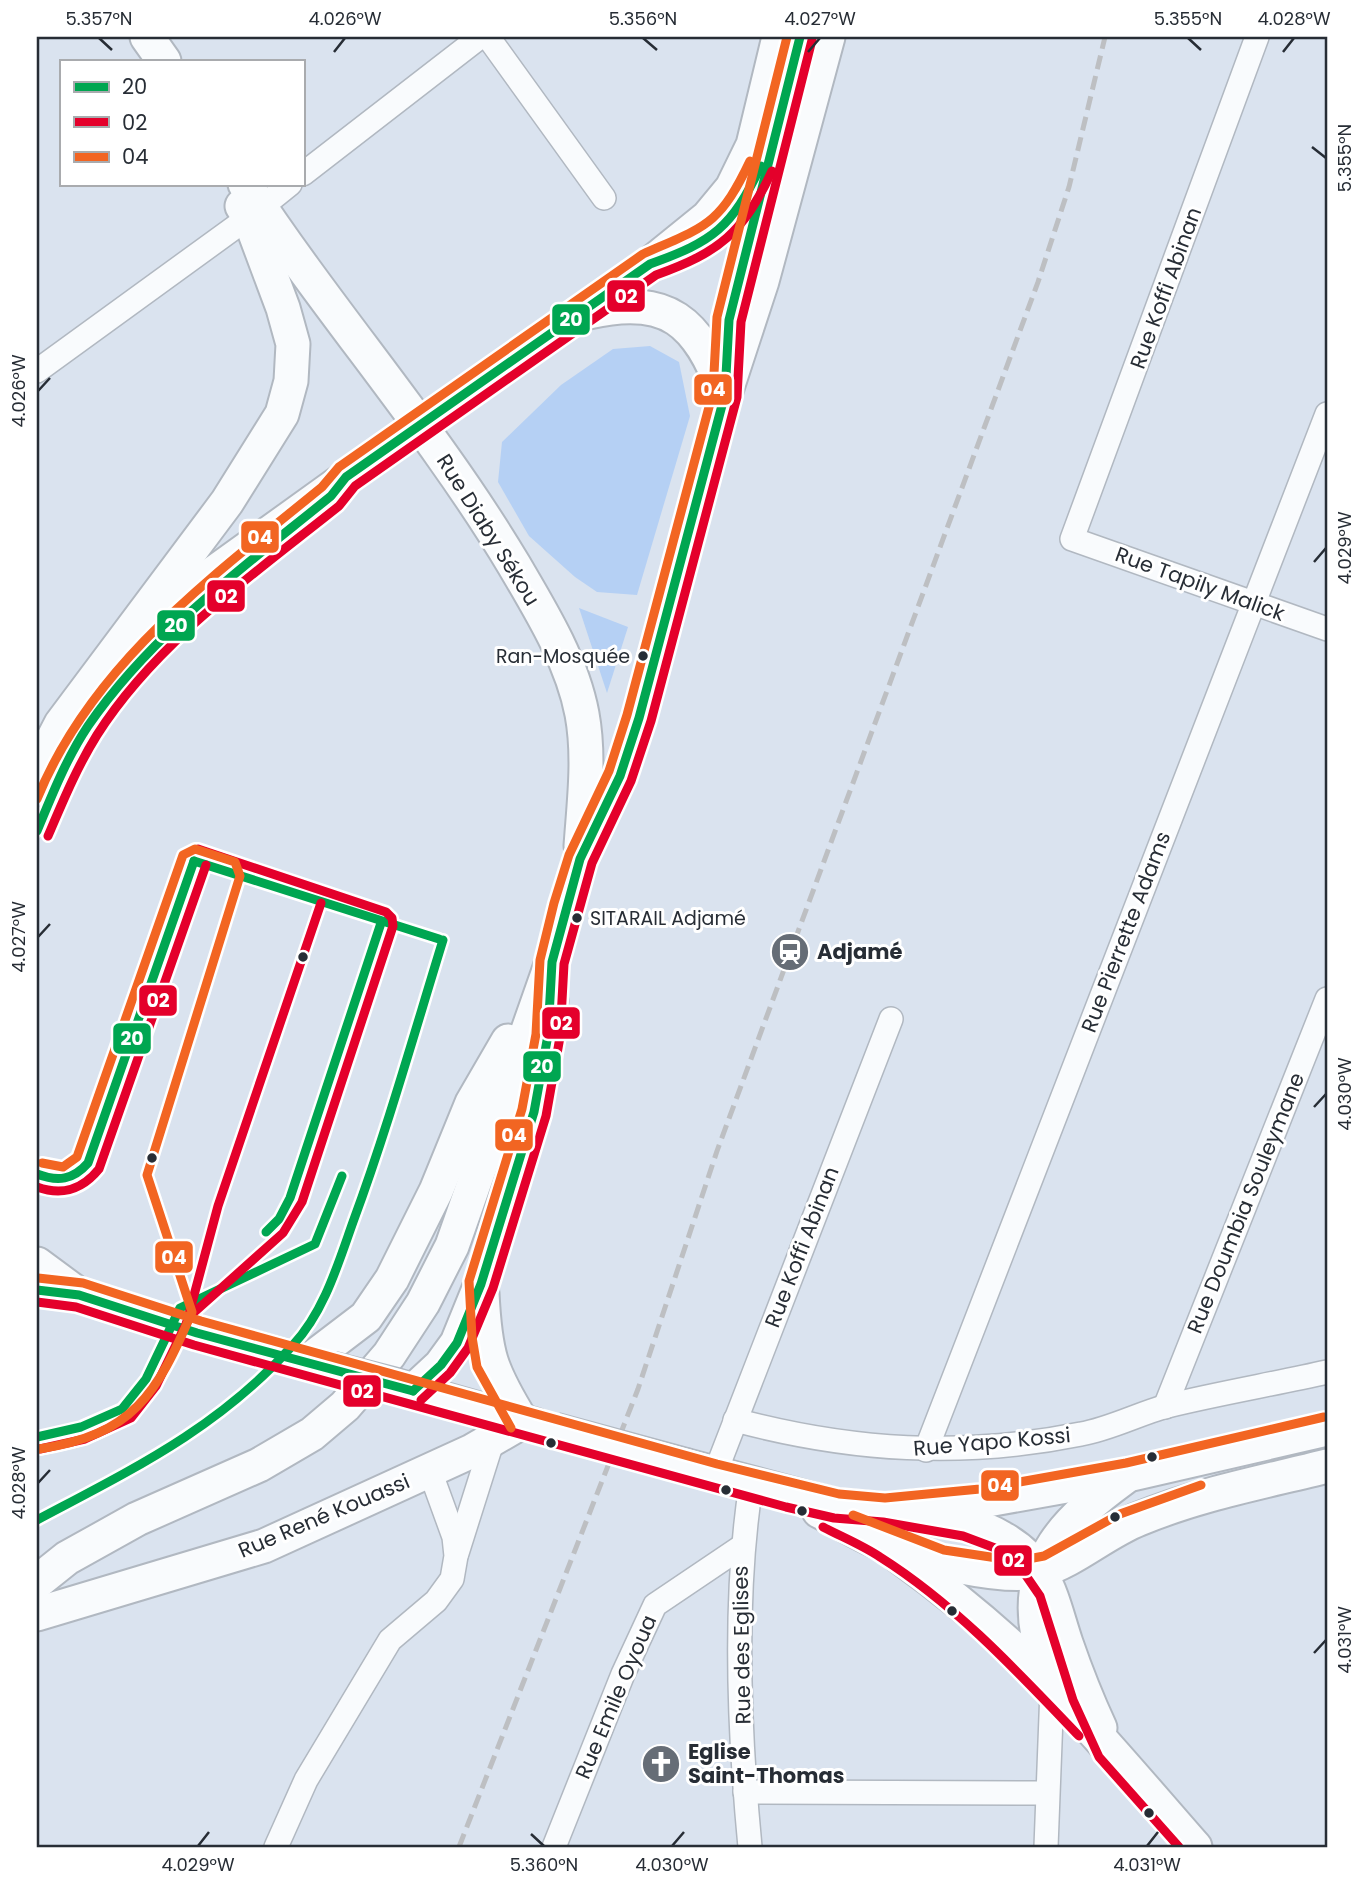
<svg xmlns="http://www.w3.org/2000/svg" width="1364" height="1884" viewBox="0 0 1364 1884" font-family="Poppins,sans-serif">
  <rect width="100%" height="100%" fill="#dae3ef"/>
  <g fill="#b5d0f4">
    <path d="M 650,346 L 679,362 L 690,416 L 637,595 L 597,592 L 575,577 L 529,536 L 498,482 L 502,442 L 561,385 L 613,349 Z"/>
    <path d="M 579,608 L 628,627 L 607,693 Z"/>
  </g>
  <g fill="none" stroke-linecap="round" stroke-linejoin="round">
    <g stroke="#b1b8c1" stroke-width="26">
      <g id="street">
        <path d="M 488,37 L 604,198"/>
        <path d="M 1257,37 L 1072,539 L 1327,629"/>
        <path d="M 303,174 L 480,37"/>
        <path d="M 37,371 L 249,217 L 290,184"/>
        <path d="M 1165,1407 L 1327,999"/>
        <path d="M 735,1420 C 851,1451 963,1458 1081,1434 C 1110,1429 1138,1414 1167,1406 C 1220,1393 1274,1384 1327,1372"/>
        <path d="M 926,1450 L 1327,414"/>
        <path d="M 714,1476 L 891,1019"/>
        <path d="M 457,1553 L 493,1439"/>
        <path d="M 745,1792 L 1046,1793"/>
        <path d="M 276,1847 L 306,1780 L 390,1640 L 436,1601 L 452,1579 L 456,1556 L 454,1537 L 430,1471"/>
        <path d="M 554,1847 L 623,1674 L 655,1605 L 741,1547"/>
        <path d="M 750,1847 C 739,1732 733,1600 751,1485"/>
        <path d="M 1046,1847 L 1052,1690"/>
      </g>
    </g>
    <g stroke="#b1b8c1" stroke-width="37">
      <g id="secondary">
        <path d="M 147,37 L 164,61"/>
        <path d="M 245,184 C 330,314 434,431 514,565 C 541,611 572,661 582,714 C 590,757 584,803 581,846"/>
        <path d="M 589,312 C 668,294 698,321 725,394"/>
        <path d="M 471,390 L 650,264 L 708,217 L 732,188 L 753,145 L 779,37"/>
        <path d="M 154,616 L 357,470"/>
        <path d="M 37,770 L 61,724 L 227,502 L 282,414 L 291,381 L 293,344 L 283,308 L 249,217 L 242,206"/>
        <path d="M 37,1264 L 79,1295 L 197,1333 L 329,1368"/>
        <path d="M 482,1293 C 485,1354 490,1370 522,1422"/>
        <path d="M 307,1362 L 366,1317 L 392,1279 L 436,1191 L 472,1103 L 508,1041"/>
        <path d="M 398,1386 L 535,1425"/>
        <path d="M 413,1391 L 441,1365 L 457,1343 L 481,1284 L 534,1112 L 551,1001"/>
        <path d="M 688,1466 L 837,1506 L 885,1510 L 982,1501 L 1128,1475 L 1327,1429"/>
        <path d="M 819,1511 C 841,1522 862,1536 885,1545 C 918,1559 1006,1581 1040,1571 C 1076,1560 1104,1533 1139,1519 C 1199,1494 1264,1482 1327,1466"/>
        <path d="M 925,1518 C 951,1522 979,1524 1002,1538 C 1048,1564 1051,1598 1066,1643 C 1076,1672 1087,1700 1100,1728"/>
        <path d="M 899,1556 C 939,1585 978,1616 1015,1650 C 1079,1711 1137,1781 1195,1847"/>
        <path d="M 37,1582 L 67,1558 L 137,1519 L 259,1465 L 312,1434 L 345,1406 L 389,1355 L 423,1303 L 452,1246 L 552,962 L 580,859 L 620,776 L 639,718 L 725,394 L 762,281 L 828,37"/>
        <path d="M 37,1614 L 264,1546 L 472,1451 L 522,1422"/>
        <path d="M 1052,1688 C 1049,1669 1042,1654 1038,1636 C 1023,1560 1068,1519 1124,1478"/>
      </g>
    </g>
    <use href="#street" stroke="#f9fbfd" stroke-width="23"/>
    <use href="#secondary" stroke="#f9fbfd" stroke-width="33"/>
    <path stroke="#bdbfc2" stroke-width="5" stroke-dasharray="14 7" stroke-linecap="butt" d="M 459,1847 L 638,1389 L 717,1151 L 1038,282 L 1069,187 L 1105,37"/>
    <g stroke="#b1b8c1" stroke-width="37" stroke-linecap="butt">
      <g id="secondary-bridge">
        <path d="M 357,470 L 471,390"/>
        <path d="M 332,1369 L 398,1386"/>
        <path d="M 555,1430 L 688,1466"/>
      </g>
    </g>
    <use href="#secondary-bridge" stroke="#f9fbfd" stroke-width="33"/>
    <g stroke="#fff" stroke-width="14">
      <g id="bus-1">
        <path d="M 37,831 C 52,795 66,759 88,726 C 152,633 245,566 331,496 L 346,477 L 650,264 C 714,241 731,228 761,166"/>
        <path d="M 194,861 L 439,939"/>
        <path d="M 37,1174 C 58,1182 73,1180 88,1163 L 194,861"/>
        <path d="M 266,1232 L 279,1219 L 290,1198 L 381,923"/>
        <path d="M 37,1290 L 79,1295 L 197,1333 L 413,1391"/>
        <path d="M 413,1391 L 441,1365 L 457,1343 L 481,1284 L 534,1112 L 548,1035 L 552,962 L 580,859 L 620,776 L 639,718 L 725,394 L 729,320 L 800,37"/>
        <path d="M 37,1437 L 81,1427 L 122,1409 L 146,1379 L 180,1308 L 315,1244 L 342,1176"/>
        <path d="M 37,1520 C 133,1469 219,1428 293,1345 C 324,1312 338,1264 353,1222 C 387,1130 414,1034 443,940"/>
      </g>
    </g>
    <g stroke="#fff" stroke-width="14">
      <g id="bus-2">
        <path d="M 48,836 C 63,801 77,767 97,735 C 156,642 254,574 339,506 L 355,486 L 656,275 C 720,252 743,233 772,171"/>
        <path d="M 37,1187 C 62,1196 82,1190 99,1169 L 206,865"/>
        <path d="M 37,1302 L 76,1307 L 194,1345 L 786,1507 L 834,1518 L 883,1522 L 963,1536 L 995,1548 L 1018,1564 L 1040,1596 L 1073,1700 L 1099,1757 L 1179,1847"/>
        <path d="M 186,1325 L 218,1206 L 321,903"/>
        <path d="M 421,1400 L 450,1373 L 468,1348 L 493,1288 L 546,1116 L 560,1037 L 564,964 L 592,863 L 631,781 L 651,721 L 737,397 L 741,322 L 812,40"/>
        <path d="M 40,1449 L 85,1439 L 131,1418 L 156,1386 L 190,1316 L 283,1233 L 302,1202 L 393,926 L 392,918 L 386,912 L 198,849"/>
        <path d="M 823,1527 C 842,1537 862,1545 880,1557 C 956,1605 1017,1671 1079,1736"/>
      </g>
    </g>
    <g stroke="#fff" stroke-width="14">
      <g id="bus-3">
        <path d="M 37,799 C 92,664 212,577 322,487 L 339,467 L 643,254 C 706,226 719,226 750,161"/>
        <path d="M 38,1278 L 83,1283 L 201,1321 L 717,1464 L 839,1494 L 885,1498 L 980,1489 L 1126,1463 L 1324,1417"/>
        <path d="M 511,1428 L 477,1367 L 472,1337 L 469,1281 L 522,1109 L 536,1034 L 540,960 L 554,903 L 569,855 L 609,771 L 627,715 L 713,392 L 717,317 L 787,37"/>
        <path d="M 39,1449 C 133,1435 157,1394 192,1312 L 147,1175 L 240,876 L 235,862 L 195,849 L 183,855 L 77,1157 L 63,1167 L 42,1163"/>
        <path d="M 853,1515 L 944,1550 L 1017,1561 L 1044,1556 L 1120,1514 L 1201,1485"/>
      </g>
    </g>
    <use href="#bus-1" stroke="#00a651" stroke-width="9"/>
    <use href="#bus-2" stroke="#e4002b" stroke-width="9"/>
    <use href="#bus-3" stroke="#f26522" stroke-width="9"/>
  </g>
  <path fill="none" stroke="#272d35" stroke-width="2.5" d="M 99,38 L 112,50M 643,38 L 657,50M 1188,38 L 1201,50M 334,52 L 345,38M 808,52 L 820,38M 1283,52 L 1294,38M 1312,147 L 1326,158M 38,391 L 50,378M 1314,562 L 1326,548M 38,937 L 50,924M 1314,1107 L 1326,1094M 38,1483 L 50,1470M 1314,1653 L 1326,1640M 531,1834 L 544,1846M 198,1846 L 209,1832M 672,1846 L 684,1832M 1147,1846 L 1158,1832"/>
  <defs>
    <g id="station-disc" transform="scale(2.0125)"><circle r="9.5" fill="#666d76" stroke="#fff"/><path d="M-3-6H3Q5-6 5-4V2Q5 4 3 4L4.5 6H3L1.5 4h-3L-3 6H-4.5L-3 4Q-5 4-5 2V-4Q-5-6-3-6ZM-3.5-4v3h7v-3ZM-3.5 1v1.5H-2V1ZM2 1v1.5H3.5V1Z" fill="#fff"/></g>
    <g id="church-disc" transform="scale(2.0125)"><circle r="9.5" fill="#666d76" stroke="#fff"/><path d="M-1.2-6h2.4v3.5h3.3v2.4h-3.3V6h-2.4V-.1h-3.3v-2.4h3.3Z" fill="#fff"/></g>
  </defs>
  <g fill-rule="evenodd">
    <use href="#station-disc" x="790" y="952"/>
    <use href="#church-disc" x="661" y="1764"/>
  </g>
  <g fill="#272d35" stroke="#fff" stroke-width="2.5">
    <circle cx="643" cy="656" r="6"/>
    <circle cx="577" cy="918" r="6"/>
    <circle cx="303" cy="957" r="6"/>
    <circle cx="152" cy="1158" r="6"/>
    <circle cx="551" cy="1443" r="6"/>
    <circle cx="1152" cy="1457" r="6"/>
    <circle cx="726" cy="1490" r="6"/>
    <circle cx="802" cy="1511" r="6"/>
    <circle cx="1115" cy="1517" r="6"/>
    <circle cx="952" cy="1611" r="6"/>
    <circle cx="1149" cy="1813" r="6"/>
  </g>
  <g text-anchor="middle" stroke-width="6" stroke-linejoin="round" paint-order="stroke">
    <g font-size="19" fill="#272d35" stroke="#fff" text-anchor="end">
      <text x="630" y="663">Ran-Mosquée</text>
      <text x="590" y="925" text-anchor="start">SITARAIL Adjamé</text>
    </g>
    <g font-size="21" fill="#272d35" stroke="#fff">
      <text transform="translate(1166 288) rotate(-70)" y="7">Rue Koffi Abinan</text>
      <text transform="translate(488 530) rotate(58)" y="7">Rue Diaby Sékou</text>
      <text transform="translate(1200 584) rotate(20)" y="7">Rue Tapily Malick</text>
      <text transform="translate(1126 932) rotate(-69)" y="7">Rue Pierrette Adams</text>
      <text transform="translate(1246 1203) rotate(-68)" y="7">Rue Doumbia Souleymane</text>
      <text transform="translate(802 1247) rotate(-69)" y="7">Rue Koffi Abinan</text>
      <text transform="translate(992 1442) rotate(-5)" y="7">Rue Yapo Kossi</text>
      <text transform="translate(324 1516) rotate(-23)" y="7">Rue René Kouassi</text>
      <text transform="translate(742 1645) rotate(-91)" y="7">Rue des Eglises</text>
      <text transform="translate(616 1697) rotate(-67)" y="7">Rue Emile Oyoua</text>
    </g>
    <g font-size="21" font-weight="bold" fill="#272d35" stroke="#fff" text-anchor="start">
      <text x="817" y="959">Adjamé</text>
      <text x="688" y="1759">Eglise<tspan x="688" dy="24">Saint-Thomas</tspan></text>
    </g>
  </g>
  <g stroke="#fff" stroke-width="2.5">
    <rect x="606" y="279" width="40" height="34" rx="7" fill="#e4002b"/>
    <rect x="551" y="303" width="40" height="33" rx="7" fill="#00a651"/>
    <rect x="693" y="373" width="40" height="33" rx="7" fill="#f26522"/>
    <rect x="240" y="520" width="40" height="34" rx="7" fill="#f26522"/>
    <rect x="206" y="579" width="40" height="34" rx="7" fill="#e4002b"/>
    <rect x="156" y="609" width="40" height="33" rx="7" fill="#00a651"/>
    <rect x="138" y="984" width="40" height="33" rx="7" fill="#e4002b"/>
    <rect x="541" y="1006" width="40" height="34" rx="7" fill="#e4002b"/>
    <rect x="112" y="1022" width="40" height="33" rx="7" fill="#00a651"/>
    <rect x="522" y="1050" width="40" height="33" rx="7" fill="#00a651"/>
    <rect x="494" y="1118" width="40" height="34" rx="7" fill="#f26522"/>
    <rect x="154" y="1240" width="40" height="34" rx="7" fill="#f26522"/>
    <rect x="342" y="1374" width="40" height="34" rx="7" fill="#e4002b"/>
    <rect x="980" y="1469" width="40" height="33" rx="7" fill="#f26522"/>
    <rect x="993" y="1544" width="40" height="33" rx="7" fill="#e4002b"/>
  </g>
  <g font-size="19" text-anchor="middle" font-weight="bold" fill="#fff">
    <text x="626" y="303">02</text>
    <text x="571" y="326">20</text>
    <text x="713" y="396">04</text>
    <text x="260" y="544">04</text>
    <text x="226" y="603">02</text>
    <text x="176" y="632">20</text>
    <text x="158" y="1007">02</text>
    <text x="561" y="1030">02</text>
    <text x="132" y="1045">20</text>
    <text x="542" y="1073">20</text>
    <text x="514" y="1142">04</text>
    <text x="174" y="1264">04</text>
    <text x="362" y="1398">02</text>
    <text x="1000" y="1492">04</text>
    <text x="1013" y="1567">02</text>
  </g>
  <rect width="1364" height="1884" fill="none" stroke="#ffffff" stroke-width="77"/>
  <rect x="60" y="60" width="245" height="126" fill="#ffffff" stroke="#a9abae" stroke-width="2"/>
  <rect x="74" y="82" width="35" height="10" fill="#00a651" stroke="#a9abae" stroke-width="2"/>
  <text x="122" y="94" font-size="21" fill="#272d35">20</text>
  <rect x="74" y="117" width="35" height="10" fill="#e4002b" stroke="#a9abae" stroke-width="2"/>
  <text x="122" y="130" font-size="21" fill="#272d35">02</text>
  <rect x="74" y="152" width="35" height="10" fill="#f26522" stroke="#a9abae" stroke-width="2"/>
  <text x="122" y="164" font-size="21" fill="#272d35">04</text>
  <rect x="38" y="38" width="1288" height="1808" fill="none" stroke="#272d35" stroke-width="2.5"/>
  <g font-size="18" text-anchor="middle" fill="#272d35">
    <text x="99" y="25">5.357°N</text>
    <text x="345" y="25">4.026°W</text>
    <text x="643" y="25">5.356°N</text>
    <text x="820" y="25">4.027°W</text>
    <text x="1188" y="25">5.355°N</text>
    <text x="1294" y="25">4.028°W</text>
    <text transform="translate(1345 158) rotate(-90)" y="6">5.355°N</text>
    <text transform="translate(19 391) rotate(-90)" y="6">4.026°W</text>
    <text transform="translate(1345 548) rotate(-90)" y="6">4.029°W</text>
    <text transform="translate(19 937) rotate(-90)" y="6">4.027°W</text>
    <text transform="translate(1345 1094) rotate(-90)" y="6">4.030°W</text>
    <text transform="translate(19 1483) rotate(-90)" y="6">4.028°W</text>
    <text transform="translate(1345 1640) rotate(-90)" y="6">4.031°W</text>
    <text x="198" y="1871">4.029°W</text>
    <text x="544" y="1871">5.360°N</text>
    <text x="672" y="1871">4.030°W</text>
    <text x="1147" y="1871">4.031°W</text>
  </g>
</svg>
